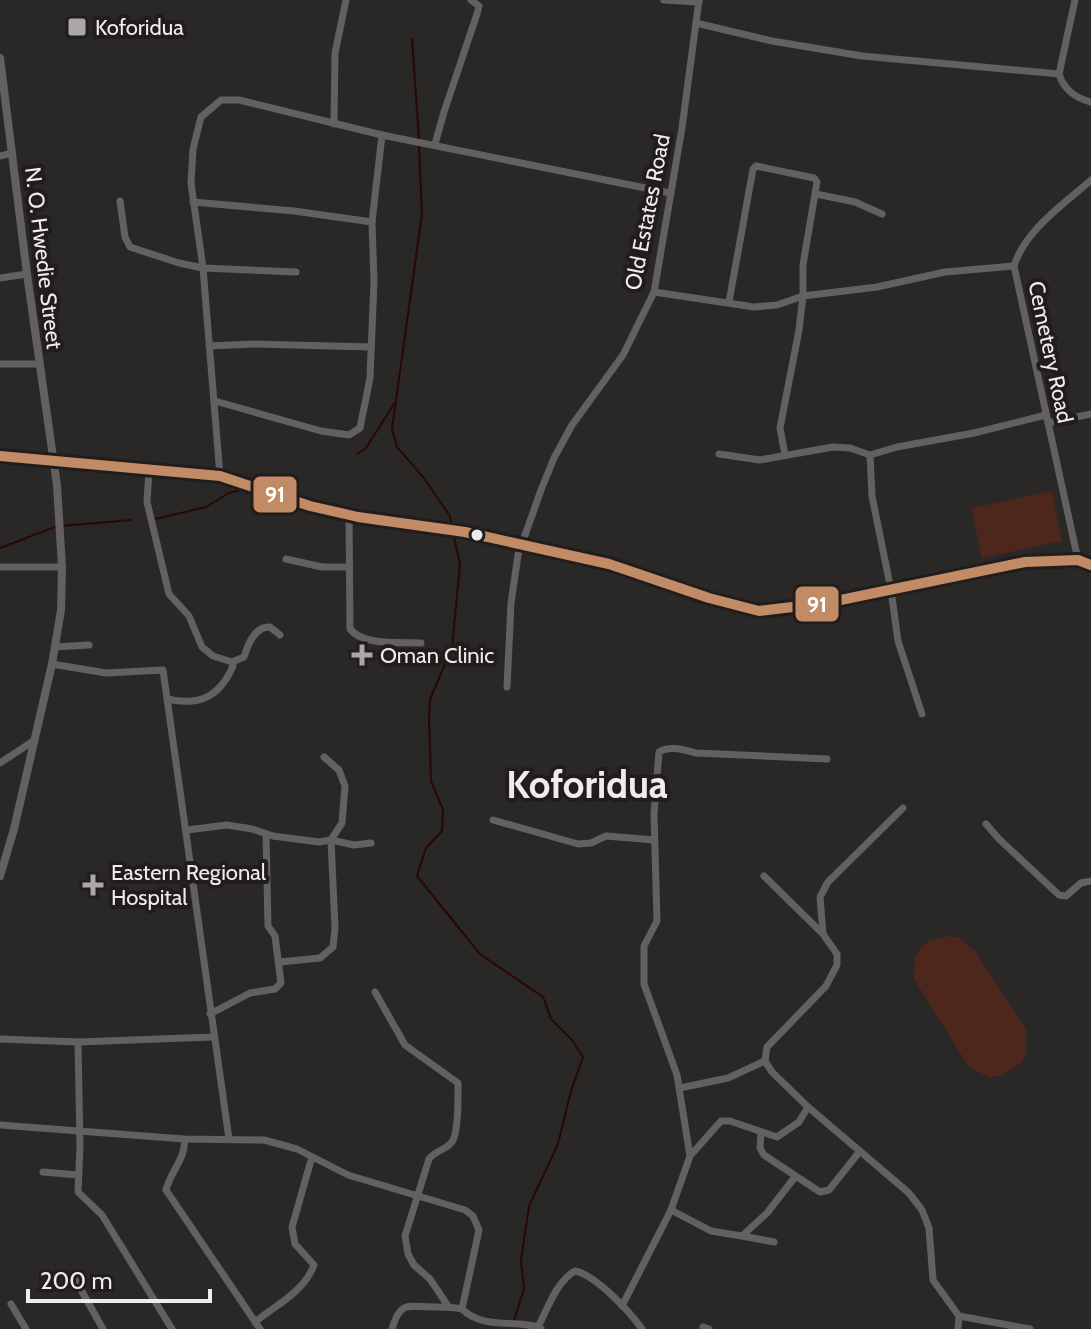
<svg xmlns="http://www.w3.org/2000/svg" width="1091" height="1329" viewBox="0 0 1091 1329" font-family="Cabin,sans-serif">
  <rect width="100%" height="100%" fill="#2a2827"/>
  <g fill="#4d271c">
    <path d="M 1052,491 L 1062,541 L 982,558 L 971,508 Z"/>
    <path d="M 949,936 L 960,938 L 976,952 L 1026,1030 L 1026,1053 L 1021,1063 L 1001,1076 L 989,1077 L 969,1067 L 914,979 L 915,958 L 920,948 L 929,941 Z"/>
  </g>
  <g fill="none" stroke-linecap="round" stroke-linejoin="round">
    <g stroke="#2b0704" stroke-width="2">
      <path d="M 412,39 L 419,140"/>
      <path d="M 419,146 L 422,214 L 392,429 L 397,447 L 423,477 L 450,516 L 452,527"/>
      <path d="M 357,454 L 366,448 L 394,404"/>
      <path d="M 155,519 L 206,507 L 229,493 L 244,489"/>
      <path d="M 61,526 L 131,520"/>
      <path d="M 453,533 L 460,564 L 452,648 L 430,699 L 429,720 L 431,781 L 443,810 L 442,831 L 426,848 L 417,876 L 480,954 L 543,997 L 551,1019 L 572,1040 L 583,1057 L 571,1091 L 558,1144 L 529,1206 L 521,1260 L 524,1289 L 514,1320"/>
      <path d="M 0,548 L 55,527"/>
    </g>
    <g stroke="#626060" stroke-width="7">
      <path d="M 664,0 L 699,2"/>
      <path d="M 1075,0 L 1059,74 C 1064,90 1075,98 1091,102"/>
      <path d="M 696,23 L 772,41 L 862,56 L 1059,74"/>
      <path d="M 334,124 L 335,53 L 346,0"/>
      <path d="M 435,144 L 444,112 L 477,14 L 479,6 L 471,0"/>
      <path d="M 0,156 L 12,153"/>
      <path d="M 816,194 L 855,202 L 882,214"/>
      <path d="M 120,201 L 125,237 L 130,247 L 179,263 L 203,268 L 296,272"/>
      <path d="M 193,202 L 294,211 L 372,222"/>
      <path d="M 0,278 L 27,274"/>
      <path d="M 654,292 L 754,307 L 777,305 L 803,296 L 877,287 L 945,272 L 1014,266"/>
      <path d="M 729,302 L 753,169 L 756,166 L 761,167 L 814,178 L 817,182 L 803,265 L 803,296 L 799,330 L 780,428 L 785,455"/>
      <path d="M 209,346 L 254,344 L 371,347"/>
      <path d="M 0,364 L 39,364"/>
      <path d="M 215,401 L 321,431 L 349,435 L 360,428 L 370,378 L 374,282 L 372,222 L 382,135"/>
      <path d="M 1048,423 L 1091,414"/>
      <path d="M 719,454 L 760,460 L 833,447 L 850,448 L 870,455 L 897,447 L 974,433 L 1046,415"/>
      <path d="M 870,455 L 872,496 L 891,590 L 898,641 L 922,714"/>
      <path d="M 149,470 L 147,502 L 169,594 L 189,616 L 202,647 L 213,656 L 232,662 L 244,657 C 248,644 255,626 270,627 L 280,635"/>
      <path d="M 220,476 L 203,268 L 191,183 L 193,149 L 201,117 L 221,100 L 239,100 L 382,135 L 670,193"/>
      <path d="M 349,514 L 350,629 C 363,646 401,642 421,643"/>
      <path d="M 286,559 L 322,567 L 348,567"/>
      <path d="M 1078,560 L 1014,266 C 1025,230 1064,204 1091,180"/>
      <path d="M 0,567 L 62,567"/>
      <path d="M 55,647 L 89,645"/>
      <path d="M 52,664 L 106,673 L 163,670 L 229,1139"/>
      <path d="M 507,687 L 511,603 L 518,555 L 541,490 L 554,458 L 572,425 L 623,355 L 654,292 L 682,128 L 699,0"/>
      <path d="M 167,699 C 199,706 219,698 233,666 L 232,662"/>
      <path d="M 0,763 L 35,740"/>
      <path d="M 493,820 L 578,844 L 591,843 L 606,836 L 654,840"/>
      <path d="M 986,824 L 999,839 L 1059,895 L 1066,896 L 1081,883 L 1091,881"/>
      <path d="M 187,830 L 227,825 L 252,829 L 273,836 L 319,842 L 331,840 L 354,845 L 371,843"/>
      <path d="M 764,876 L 823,934 L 837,954 L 837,965 L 826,986 L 767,1047 L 765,1061 L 772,1072 L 808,1107 L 909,1193 L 922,1210 L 929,1228 L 933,1280 L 959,1316 L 1030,1329"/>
      <path d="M 823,933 L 820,897 L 828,882 L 903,808"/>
      <path d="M 280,962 L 320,958 L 333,947 L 335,928 L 331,840 L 342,823 L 345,786 L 339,770 L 324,757"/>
      <path d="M 375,992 L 405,1045 L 458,1083 C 458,1096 459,1135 451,1143 C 445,1150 435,1151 429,1159 L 405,1236 L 408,1254 L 414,1265 L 430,1279 L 448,1306"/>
      <path d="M 210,1014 L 250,993 L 275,989 L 281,983 L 275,936 L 268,926 L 266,834"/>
      <path d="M 0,1039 L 78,1042 L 213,1037"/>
      <path d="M 78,1042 L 80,1147 L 78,1192 L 102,1215 L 172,1329"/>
      <path d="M 680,1088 L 728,1078 L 765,1061"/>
      <path d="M 0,1125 L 184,1139 L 264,1140 L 297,1149 L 348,1175 L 465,1210 L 473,1216 L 479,1230 L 462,1309 C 482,1329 512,1320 538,1327 L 537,1329"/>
      <path d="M 761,1133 L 760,1148 L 764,1155 L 820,1192 L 829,1190 L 860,1151"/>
      <path d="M 184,1139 C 187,1157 170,1172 166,1190 L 260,1329"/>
      <path d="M 690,1156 L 721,1121 L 730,1121 L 777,1137 L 799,1122 L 808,1107"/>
      <path d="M 43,1172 L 78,1175"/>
      <path d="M 671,1210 L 711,1231 L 742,1236 L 767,1213 L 795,1177"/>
      <path d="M 742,1236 L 774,1242"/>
      <path d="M 76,1281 L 103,1329"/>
      <path d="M 11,1304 L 26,1329"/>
      <path d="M 622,1306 L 671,1210 L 690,1156 L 677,1075 L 644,984 L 644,946 L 657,921 L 654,814 L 659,752 C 670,745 684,750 696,753 L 827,759"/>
      <path d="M 255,1322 C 276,1305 304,1292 314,1265 L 295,1244 L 292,1227 L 312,1157"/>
      <path d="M 703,1327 L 709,1329"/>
      <path d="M 392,1329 C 401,1298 410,1308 436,1307 C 446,1307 453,1307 462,1309"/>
      <path d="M 541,1329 L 538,1327 C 548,1308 556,1282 575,1271 C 596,1275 630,1312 642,1329"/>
      <path d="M 958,1329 L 959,1316"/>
    </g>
    <path stroke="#626060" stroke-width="8" d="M 0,58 L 27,274 L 57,485 L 62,567 L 61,610 L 52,664 L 14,829 L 0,876"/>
    <path stroke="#5e6765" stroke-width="10" d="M 0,456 L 220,476 L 310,506 L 358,517 L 465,532 L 609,564 L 709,598 L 759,611 L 826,603 L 1025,562 L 1078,560 L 1091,565"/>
    <g stroke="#211d1c" stroke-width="16">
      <path id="bus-1" d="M 0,456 L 220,476 L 310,506 L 358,517 L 465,532 L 609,564 L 709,598 L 759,611 L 826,603 L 1025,562 L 1078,560 L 1091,565"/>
    </g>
    <use href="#bus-1" stroke="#c18c65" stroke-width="10"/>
  </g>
  <g fill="#aaa8a7" stroke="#211d1c" stroke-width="3">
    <rect x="67" y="17" width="20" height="20" rx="4"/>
    <path d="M358 643h8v8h8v8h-8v8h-8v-8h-8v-8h8z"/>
    <path d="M89 873h8v8h8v8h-8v8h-8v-8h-8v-8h8z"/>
  </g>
  <circle fill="#efedec" stroke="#211d1c" stroke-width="3" cx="477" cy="535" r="7"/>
  <g text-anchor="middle" stroke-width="8" stroke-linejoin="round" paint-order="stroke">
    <g font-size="22" fill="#efedec" stroke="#211d1c" text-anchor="start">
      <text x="95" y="35">Koforidua</text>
      <text x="380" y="663">Oman Clinic</text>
      <text x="111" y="880">Eastern Regional<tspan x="111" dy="25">Hospital</tspan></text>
    </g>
    <g font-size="22" fill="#efedec" stroke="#211d1c">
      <text transform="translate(647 212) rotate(-79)" y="8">Old Estates Road</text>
      <text transform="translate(44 258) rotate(83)" y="8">N. O. Hwedie Street</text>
      <text transform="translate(1051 352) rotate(78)" y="8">Cemetery Road</text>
    </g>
    <g font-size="38" font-weight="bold" fill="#efedec" stroke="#211d1c">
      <text x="587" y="798">Koforidua</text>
    </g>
  </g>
  <g stroke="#211d1c" stroke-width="3">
    <rect x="252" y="475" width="46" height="39" rx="8" fill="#c18c65"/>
    <rect x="794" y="585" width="46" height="38" rx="8" fill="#c18c65"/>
  </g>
  <g font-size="22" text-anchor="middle" font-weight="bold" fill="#fff">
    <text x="275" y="502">91</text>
    <text x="817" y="612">91</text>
  </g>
  <path d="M28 1289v12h182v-12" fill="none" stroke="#efedec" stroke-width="4"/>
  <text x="40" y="1289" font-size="24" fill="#efedec" stroke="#211d1c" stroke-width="6" paint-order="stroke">200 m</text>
</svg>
